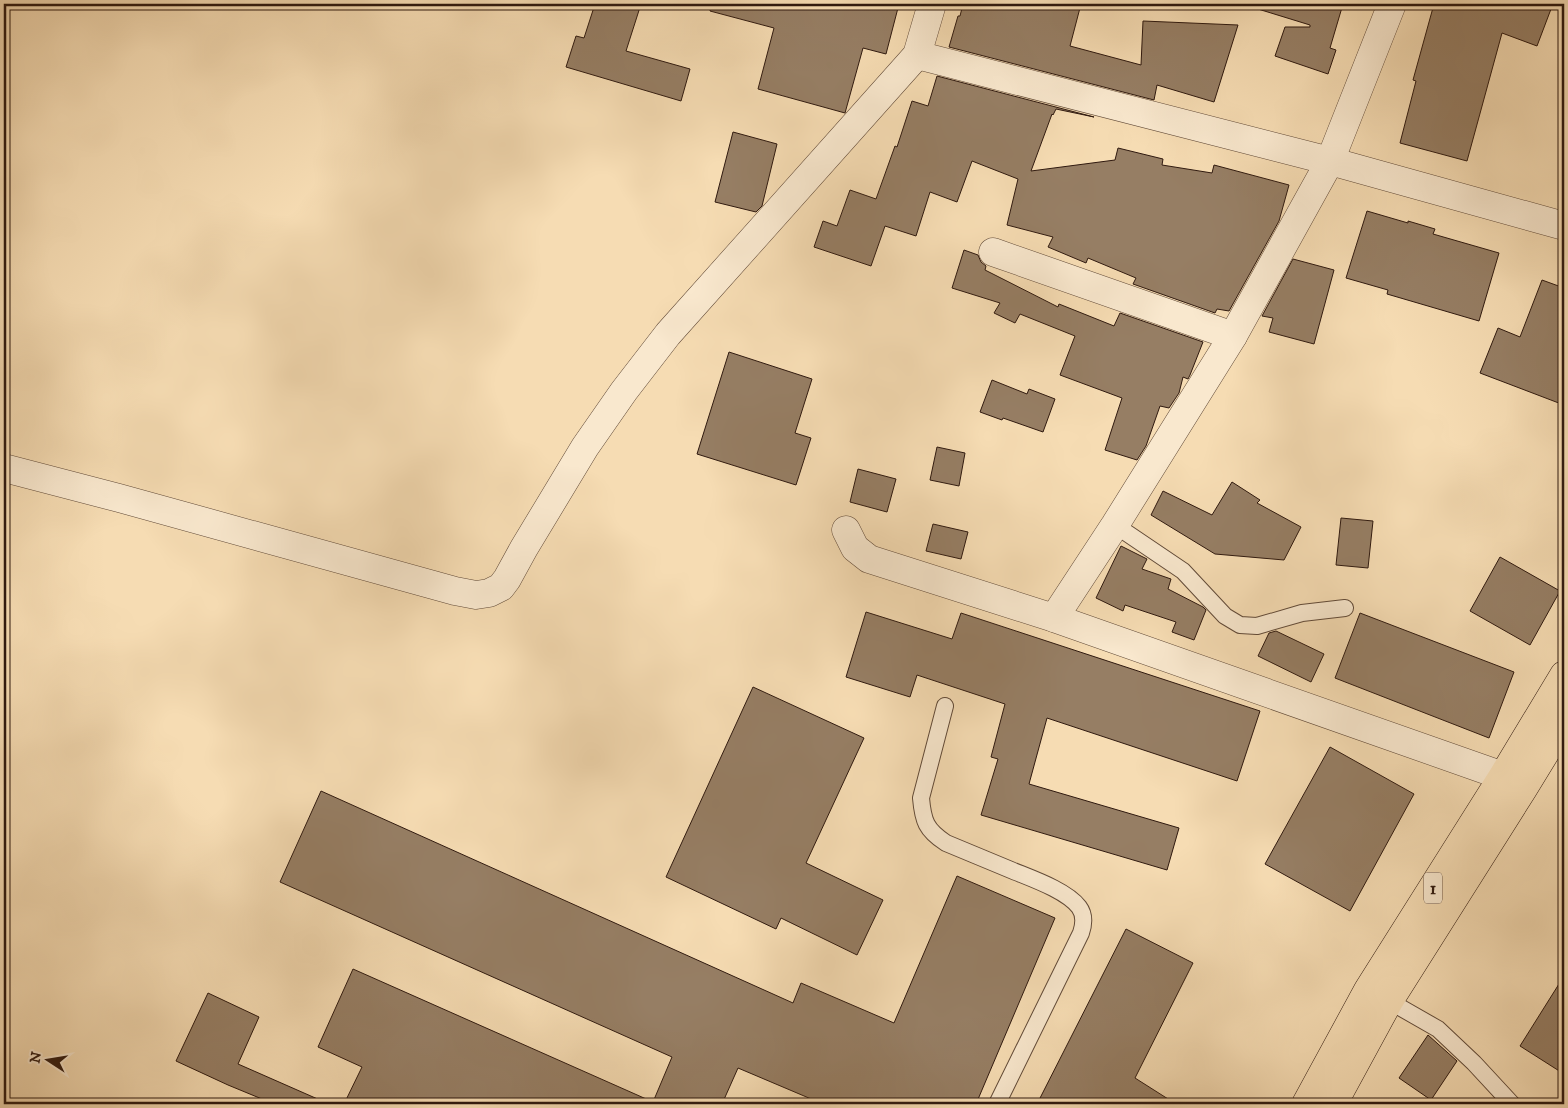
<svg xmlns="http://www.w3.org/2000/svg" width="1568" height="1108" viewBox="0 0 1568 1108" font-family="'IM FELL DW Pica',serif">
  <rect width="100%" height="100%" fill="#f6dcb3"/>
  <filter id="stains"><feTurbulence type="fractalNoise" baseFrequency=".004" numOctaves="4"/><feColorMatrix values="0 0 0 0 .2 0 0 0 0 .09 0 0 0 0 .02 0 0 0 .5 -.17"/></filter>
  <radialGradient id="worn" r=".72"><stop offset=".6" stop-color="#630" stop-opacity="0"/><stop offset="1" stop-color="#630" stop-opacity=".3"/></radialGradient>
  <g fill="#967e64" stroke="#2f190f">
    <path d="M 595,4 L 641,4 L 626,51 L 690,69 L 681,101 L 566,67 L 576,36 L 584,38 Z"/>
    <path d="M 711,4 L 899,4 L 886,54 L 863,48 L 845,113 L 758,89 L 774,28 L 710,11 Z"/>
    <path d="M 963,4 L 1081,4 L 1070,46 L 1141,65 L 1143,21 L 1238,25 L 1214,102 L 1157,85 L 1154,100 L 949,47 L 958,16 L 960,16 Z"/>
    <path d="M 1259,4 L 1343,4 L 1330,48 L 1336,50 L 1328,74 L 1275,56 L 1285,27 L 1310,27 L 1310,25 L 1258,9 Z"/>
    <path d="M 1434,4 L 1537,4 L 1551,9 L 1537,46 L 1502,33 L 1467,161 L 1400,143 L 1416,81 L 1413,80 Z"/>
    <path d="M 937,76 L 1094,117 L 1056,109 L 1053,115 L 1052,114 L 1031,171 L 1115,160 L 1118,148 L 1163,159 L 1162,165 L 1212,173 L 1214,165 L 1289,185 L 1279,221 L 1229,311 L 1217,309 L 1215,313 L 1133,284 L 1136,278 L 1088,258 L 1086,263 L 1048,247 L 1053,237 L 1007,225 L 1018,179 L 972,161 L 957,202 L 930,192 L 916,236 L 885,226 L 871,266 L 814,247 L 823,221 L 837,226 L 850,190 L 876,199 L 895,146 L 897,147 L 912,101 L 928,106 Z"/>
    <path d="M 733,132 L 777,144 L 762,206 L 756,212 L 715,202 Z"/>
    <path d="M 1367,211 L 1408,223 L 1408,221 L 1435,229 L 1433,234 L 1499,253 L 1479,321 L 1387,294 L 1388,290 L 1346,278 Z"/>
    <path d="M 964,250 L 978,255 L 981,262 L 986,266 L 985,270 L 1058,307 L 1059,304 L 1114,326 L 1120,313 L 1203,342 L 1190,375 L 1188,379 L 1183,377 L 1179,393 L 1169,408 L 1160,406 L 1146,446 L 1137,460 L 1105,450 L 1122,398 L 1060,375 L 1075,336 L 1020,314 L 1015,323 L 994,313 L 1000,303 L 952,288 Z"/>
    <path d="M 1293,259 L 1334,270 L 1314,344 L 1269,332 L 1273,318 L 1262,316 Z"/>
    <path d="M 1542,280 L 1564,288 L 1564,405 L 1480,373 L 1498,328 L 1520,337 Z"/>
    <path d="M 729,352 L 812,379 L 795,433 L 811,438 L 796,485 L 697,454 Z"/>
    <path d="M 992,380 L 1027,394 L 1029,389 L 1055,399 L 1043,432 L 1003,418 L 1002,420 L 980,412 Z"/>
    <path d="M 937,447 L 965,453 L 959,486 L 930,480 Z"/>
    <path d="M 858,469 L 896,479 L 887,512 L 850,502 Z"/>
    <path d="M 1232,482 L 1260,500 L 1257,503 L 1301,527 L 1284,560 L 1215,554 L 1151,515 L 1163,491 L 1212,515 Z"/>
    <path d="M 1341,518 L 1373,521 L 1368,568 L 1336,565 Z"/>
    <path d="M 933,524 L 968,532 L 961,559 L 926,551 Z"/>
    <path d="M 1121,546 L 1147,559 L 1142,569 L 1171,579 L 1168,589 L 1203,607 L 1206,610 L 1194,640 L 1172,632 L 1176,622 L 1125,605 L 1123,611 L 1096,598 Z"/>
    <path d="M 1500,557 L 1560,591 L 1530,645 L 1470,611 Z"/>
    <path d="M 866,612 L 952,639 L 961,613 L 1260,711 L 1237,781 L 1047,718 L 1029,784 L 1179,828 L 1167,870 L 981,815 L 998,759 L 991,757 L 1005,704 L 917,675 L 910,697 L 846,677 Z"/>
    <path d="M 1360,613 L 1514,672 L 1489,738 L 1335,678 Z"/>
    <path d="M 1276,631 L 1324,654 L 1311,682 L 1258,656 L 1269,633 Z"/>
    <path d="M 753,687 L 864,738 L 806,863 L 883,900 L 857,955 L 781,918 L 776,929 L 666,877 Z"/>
    <path d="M 1330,747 L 1414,794 L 1350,911 L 1265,864 Z"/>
    <path d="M 321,791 L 793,1003 L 801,983 L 894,1023 L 957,876 L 1055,918 L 976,1104 L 823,1104 L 738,1068 L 722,1104 L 344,1104 L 362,1067 L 318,1047 L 353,969 L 653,1102 L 672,1057 L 280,882 Z"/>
    <path d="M 1126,929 L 1193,963 L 1135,1078 L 1176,1104 L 1037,1104 Z"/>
    <path d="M 1564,976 L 1564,1074 L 1520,1046 Z"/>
    <path d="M 208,993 L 259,1017 L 238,1064 L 329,1104 L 274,1104 L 228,1085 L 176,1061 Z"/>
    <path d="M 1428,1035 L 1457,1061 L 1431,1100 L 1399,1078 Z"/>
  </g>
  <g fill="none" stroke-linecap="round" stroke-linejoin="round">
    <g stroke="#614a38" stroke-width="18">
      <g id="service">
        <path d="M 1115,525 L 1183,571 L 1225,616 L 1240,625 L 1257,626 L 1302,613 L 1345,608"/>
        <path d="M 945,706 L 921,798 C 923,821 926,830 946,843 C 968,852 989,861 1011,870 C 1030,878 1066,890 1079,907 C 1085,915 1084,924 1081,933 L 997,1104"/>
        <path d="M 1389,1001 L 1438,1029 L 1474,1063 L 1512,1104"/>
      </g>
    </g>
    <g stroke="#614a38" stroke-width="29">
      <g id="minor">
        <path d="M 917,55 L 1330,161 L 1564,226"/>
        <path d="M 993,252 L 1233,336"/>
        <path d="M 4,468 L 119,498 L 455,591 L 476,595 L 489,593 L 501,587 L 507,579 L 524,548 L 585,447 L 624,391 L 668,334 L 917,55 L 932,4"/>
        <path d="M 846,530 L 855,548 L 869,559 L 1054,618 L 1503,776"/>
        <path d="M 1054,618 L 1115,525 L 1233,336 L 1330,161 L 1392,4"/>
      </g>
    </g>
    <g stroke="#2f190f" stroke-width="29">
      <g id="trunk">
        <path d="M 1306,1104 L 1368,990 L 1503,776 L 1564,675"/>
        <path d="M 1333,1104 L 1389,1001 L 1523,789 L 1564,722"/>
      </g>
    </g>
    <use href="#service" stroke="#f9e8ce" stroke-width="16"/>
    <use href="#minor" stroke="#f9e8ce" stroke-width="28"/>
    <use href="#trunk" stroke="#f6dcb3" stroke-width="28"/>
  </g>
  <g text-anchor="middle" stroke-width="4.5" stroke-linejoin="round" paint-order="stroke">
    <rect fill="#f9e8ce" stroke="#6c5748" stroke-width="1" x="1424" y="872.5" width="18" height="31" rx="4"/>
    <g font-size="18" font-weight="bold" fill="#2f190f">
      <text x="1433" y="894">1</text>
    </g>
  </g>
  <rect width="1568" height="1108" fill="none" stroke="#f6dcb3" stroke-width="20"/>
  <rect x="5" y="5" width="1558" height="1098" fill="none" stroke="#2f190f" stroke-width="2.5"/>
  <rect x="10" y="10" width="1548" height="1088" fill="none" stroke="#2f190f"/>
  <g transform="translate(48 1060) rotate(282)" stroke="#f9e8ce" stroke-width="4" paint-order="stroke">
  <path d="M0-4L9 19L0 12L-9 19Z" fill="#2f190f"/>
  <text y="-8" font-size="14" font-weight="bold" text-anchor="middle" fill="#2f190f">N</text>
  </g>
  <rect width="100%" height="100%" filter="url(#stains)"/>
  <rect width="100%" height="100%" fill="url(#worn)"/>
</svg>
